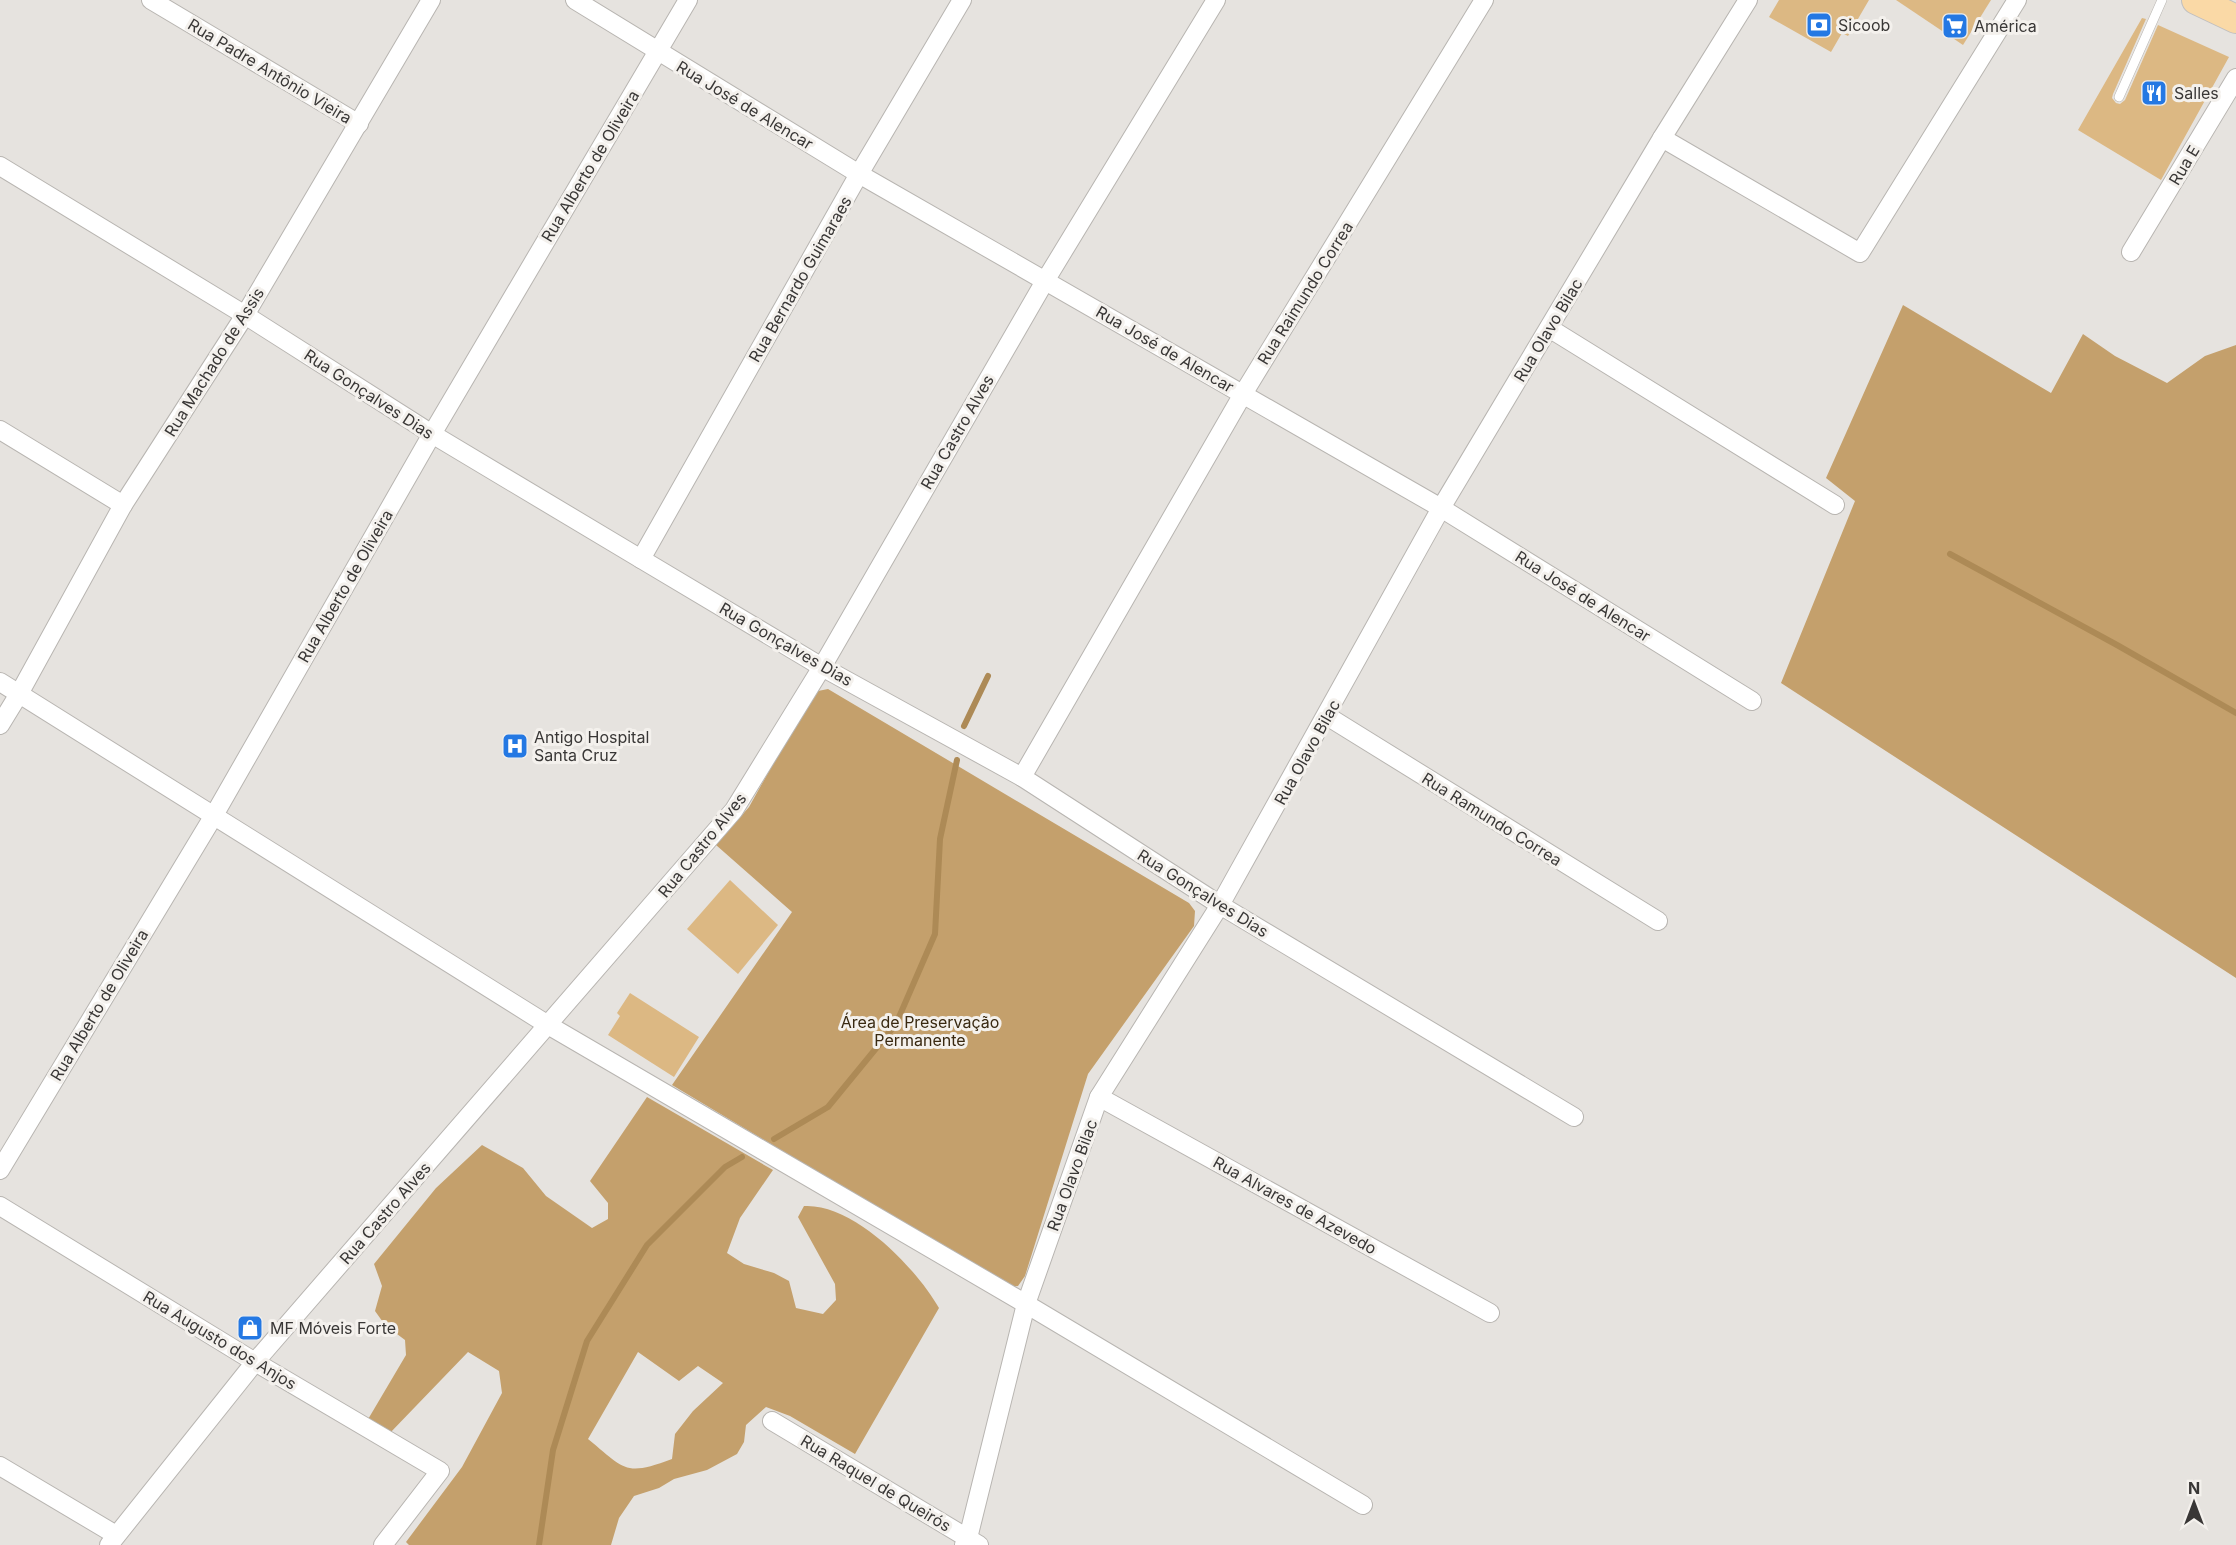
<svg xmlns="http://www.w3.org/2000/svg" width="2236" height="1545" viewBox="0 0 2236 1545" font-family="Inter,sans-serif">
  <rect width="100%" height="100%" fill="#e6e3df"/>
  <g fill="#c4a06c" fill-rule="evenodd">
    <path d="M 1903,305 L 2051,393 L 2083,334 L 2115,356 L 2167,383 L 2205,356 L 2236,345 L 2236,978 L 1781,683 L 1855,501 L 1826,478 Z"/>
    <path d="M 828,689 L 1189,903 L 1195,911 L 1194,926 L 1088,1074 L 1025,1276 L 1018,1286 L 1010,1287 L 672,1085 L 792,912 L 716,845 L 749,807 L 808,701 L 818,691 Z"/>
    <path d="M 647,1097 L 773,1170 L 740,1218 L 727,1253 L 744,1264 L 774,1273 L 789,1281 L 796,1308 L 823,1314 L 836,1300 L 835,1284 L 798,1217 L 804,1206 C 854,1203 916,1268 939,1308 L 855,1454 L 790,1416 L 766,1407 L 746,1425 L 744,1442 L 737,1454 L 707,1470 L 674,1479 L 659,1488 L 634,1496 L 619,1518 L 611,1545 L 409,1545 L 406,1542 L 462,1467 L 502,1393 L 499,1371 L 468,1352 L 389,1434 L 367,1421 L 406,1355 L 405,1340 L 385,1325 L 375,1311 L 382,1286 L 374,1264 L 436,1188 L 482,1145 L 523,1168 L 546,1196 L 592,1228 L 608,1219 L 608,1203 L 590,1181 ZM 638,1352 L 679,1381 L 698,1366 L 723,1383 L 693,1411 L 675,1434 L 672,1459 C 624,1477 625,1469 588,1439 Z"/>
  </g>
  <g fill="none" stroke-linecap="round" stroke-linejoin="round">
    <g stroke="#ad8a56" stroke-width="6">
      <path d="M 1950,554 L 2117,645 L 2236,713"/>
      <path d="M 964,726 L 988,676"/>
      <path d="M 774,1139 L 828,1107 L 896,1024 L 935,934 L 940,839 L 957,760"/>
      <path d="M 539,1545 L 553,1450 L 587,1341 L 647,1245 L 725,1167 L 742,1157"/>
    </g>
  </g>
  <g fill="#dcb883">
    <path d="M 1779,0 L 1869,0 L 1848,36 L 1842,33 L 1831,52 L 1769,17 Z"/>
    <path d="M 1896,0 L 1991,0 L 1963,45 Z"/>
    <path d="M 2142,18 L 2146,19 L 2113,94 L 2112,98 L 2116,103 L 2120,104 L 2125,100 L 2158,25 L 2229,57 L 2161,180 L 2078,130 Z"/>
    <path d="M 730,880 L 778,925 L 738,974 L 687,929 Z"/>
    <path d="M 630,993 L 699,1037 L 674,1077 L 608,1035 L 620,1016 L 617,1013 Z"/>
  </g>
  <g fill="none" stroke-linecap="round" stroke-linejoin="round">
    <g stroke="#b8b5b1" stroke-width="10">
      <path id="service" d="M 2119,97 L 2162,0"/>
    </g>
    <g stroke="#b8b5b1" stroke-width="20">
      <g id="minor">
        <path d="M 151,0 L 359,124"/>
        <path d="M 575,0 L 859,174 L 1441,508 L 1752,701"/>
        <path d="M 1662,138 L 1860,253 L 2017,0"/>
        <path d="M 0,166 L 245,315 L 432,434 L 641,559 L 822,667 L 1022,777 L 1220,905 L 1574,1117"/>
        <path d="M 2131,252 L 2236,78"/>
        <path d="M 1549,328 L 1835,505"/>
        <path d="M 0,430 L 123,505"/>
        <path d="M 641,559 L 859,174 L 962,0"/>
        <path d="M 0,682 L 548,1025 L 1026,1304 L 1363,1505"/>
        <path d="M 1327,716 L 1658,921"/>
        <path d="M 0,725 L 19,694 L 123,505 L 245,315 L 431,0"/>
        <path d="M 1022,777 L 1243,394 L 1484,0"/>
        <path d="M 1099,1097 L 1490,1313"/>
        <path d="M 0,1170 L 213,817 L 432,434 L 688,0"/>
        <path d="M 0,1206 L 255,1362 L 440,1471 L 383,1545"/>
        <path d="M 772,1421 L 979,1545"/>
        <path d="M 0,1466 L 116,1535"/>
        <path d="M 109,1545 L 255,1362 L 734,810 L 822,667 L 1045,281 L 1216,0"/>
        <path d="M 964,1545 L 968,1538 L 1026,1304 L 1099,1097 L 1220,905 L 1441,508 L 1662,138 L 1748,0"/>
      </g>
    </g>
    <g stroke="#c0bfbf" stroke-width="30">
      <path id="primary" d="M 2196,0 L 2236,19"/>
    </g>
    <use href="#service" stroke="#fff" stroke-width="9"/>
    <use href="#minor" stroke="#fff" stroke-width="18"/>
    <use href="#primary" stroke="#fad9a6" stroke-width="28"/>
  </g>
  <defs>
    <g id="bank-square" transform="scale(1.35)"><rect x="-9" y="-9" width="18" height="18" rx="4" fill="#2478e3" stroke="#f4f1ed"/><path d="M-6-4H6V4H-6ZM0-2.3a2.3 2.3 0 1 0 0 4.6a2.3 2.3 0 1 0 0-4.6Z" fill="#fff"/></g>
    <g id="supermarket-square" transform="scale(1.35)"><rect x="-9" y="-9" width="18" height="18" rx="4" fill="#2478e3" stroke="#f4f1ed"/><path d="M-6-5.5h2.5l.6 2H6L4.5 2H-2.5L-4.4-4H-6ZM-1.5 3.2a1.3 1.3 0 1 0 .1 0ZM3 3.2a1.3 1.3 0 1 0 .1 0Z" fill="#fff"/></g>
    <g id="restaurant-square" transform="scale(1.35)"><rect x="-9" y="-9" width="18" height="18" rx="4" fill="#2478e3" stroke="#f4f1ed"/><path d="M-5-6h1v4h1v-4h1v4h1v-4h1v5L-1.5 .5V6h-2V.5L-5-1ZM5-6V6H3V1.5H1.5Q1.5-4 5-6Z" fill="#fff"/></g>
    <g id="hospital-square" transform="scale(1.35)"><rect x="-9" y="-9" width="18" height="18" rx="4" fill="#2478e3" stroke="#f4f1ed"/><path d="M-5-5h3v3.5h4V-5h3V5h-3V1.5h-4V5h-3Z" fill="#fff"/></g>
    <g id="shop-square" transform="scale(1.35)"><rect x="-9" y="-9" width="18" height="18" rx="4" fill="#2478e3" stroke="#f4f1ed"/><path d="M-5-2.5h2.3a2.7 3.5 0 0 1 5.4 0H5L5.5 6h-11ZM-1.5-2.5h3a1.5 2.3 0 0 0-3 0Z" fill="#fff"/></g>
  </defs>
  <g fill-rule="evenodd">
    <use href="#bank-square" x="1819" y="25"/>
    <use href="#supermarket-square" x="1955" y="26"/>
    <use href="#restaurant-square" x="2154" y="93"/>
    <use href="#hospital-square" x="515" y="746"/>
    <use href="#shop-square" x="250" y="1328"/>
  </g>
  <g text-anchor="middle" stroke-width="6" stroke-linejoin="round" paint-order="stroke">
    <g font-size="16" fill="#393736" stroke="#f4f1ed" text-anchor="start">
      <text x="1838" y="31">Sicoob</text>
      <text x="1974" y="32">América</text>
      <text x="2174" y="99">Salles</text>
      <text x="534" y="743">Antigo Hospital<tspan x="534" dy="18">Santa Cruz</tspan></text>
      <text x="270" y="1334">MF Móveis Forte</text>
    </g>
    <g font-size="16" fill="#393736" stroke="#f4f1ed">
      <text transform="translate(270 71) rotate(31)" y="6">Rua Padre Antônio Vieira</text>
      <text transform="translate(745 105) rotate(31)" y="6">Rua José de Alencar</text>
      <text transform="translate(2184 165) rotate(-59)" y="6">Rua E</text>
      <text transform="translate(590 166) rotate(-59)" y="6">Rua Alberto de Oliveira</text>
      <text transform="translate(800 279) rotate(-60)" y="6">Rua Bernardo Guimaraes</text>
      <text transform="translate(1305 293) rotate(-58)" y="6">Rua Raimundo Correa</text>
      <text transform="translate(1548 330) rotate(-59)" y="6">Rua Olavo Bilac</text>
      <text transform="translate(1165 349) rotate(30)" y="6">Rua José de Alencar</text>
      <text transform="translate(214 362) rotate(-58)" y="6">Rua Machado de Assis</text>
      <text transform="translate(369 394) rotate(33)" y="6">Rua Gonçalves Dias</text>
      <text transform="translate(957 432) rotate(-60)" y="6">Rua Castro Alves</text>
      <text transform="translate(345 586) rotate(-60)" y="6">Rua Alberto de Oliveira</text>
      <text transform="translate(1583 596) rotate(32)" y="6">Rua José de Alencar</text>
      <text transform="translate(786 644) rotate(30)" y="6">Rua Gonçalves Dias</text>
      <text transform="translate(1307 752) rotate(-61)" y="6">Rua Olavo Bilac</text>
      <text transform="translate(1492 819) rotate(32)" y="6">Rua Ramundo Correa</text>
      <text transform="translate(702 845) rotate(-51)" y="6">Rua Castro Alves</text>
      <text transform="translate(1203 893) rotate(32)" y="6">Rua Gonçalves Dias</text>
      <text transform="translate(99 1005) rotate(-59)" y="6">Rua Alberto de Oliveira</text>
      <text transform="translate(1072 1175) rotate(-70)" y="6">Rua Olavo Bilac</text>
      <text transform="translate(1295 1205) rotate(29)" y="6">Rua Alvares de Azevedo</text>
      <text transform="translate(385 1213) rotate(-49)" y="6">Rua Castro Alves</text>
      <text transform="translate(220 1340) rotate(31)" y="6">Rua Augusto dos Anjos</text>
      <text transform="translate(876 1483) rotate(31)" y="6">Rua Raquel de Queirós</text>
    </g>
    <g font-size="16" fill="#392911" stroke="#f4f1ed">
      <text x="920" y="1028">Área de Preservação<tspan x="920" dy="18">Permanente</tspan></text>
    </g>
  </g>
  <g transform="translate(2194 1503)" stroke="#f4f1ed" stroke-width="4.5" paint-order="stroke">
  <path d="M0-4.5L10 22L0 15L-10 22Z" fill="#393736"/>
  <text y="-9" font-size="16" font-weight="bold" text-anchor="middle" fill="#393736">N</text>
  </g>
</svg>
